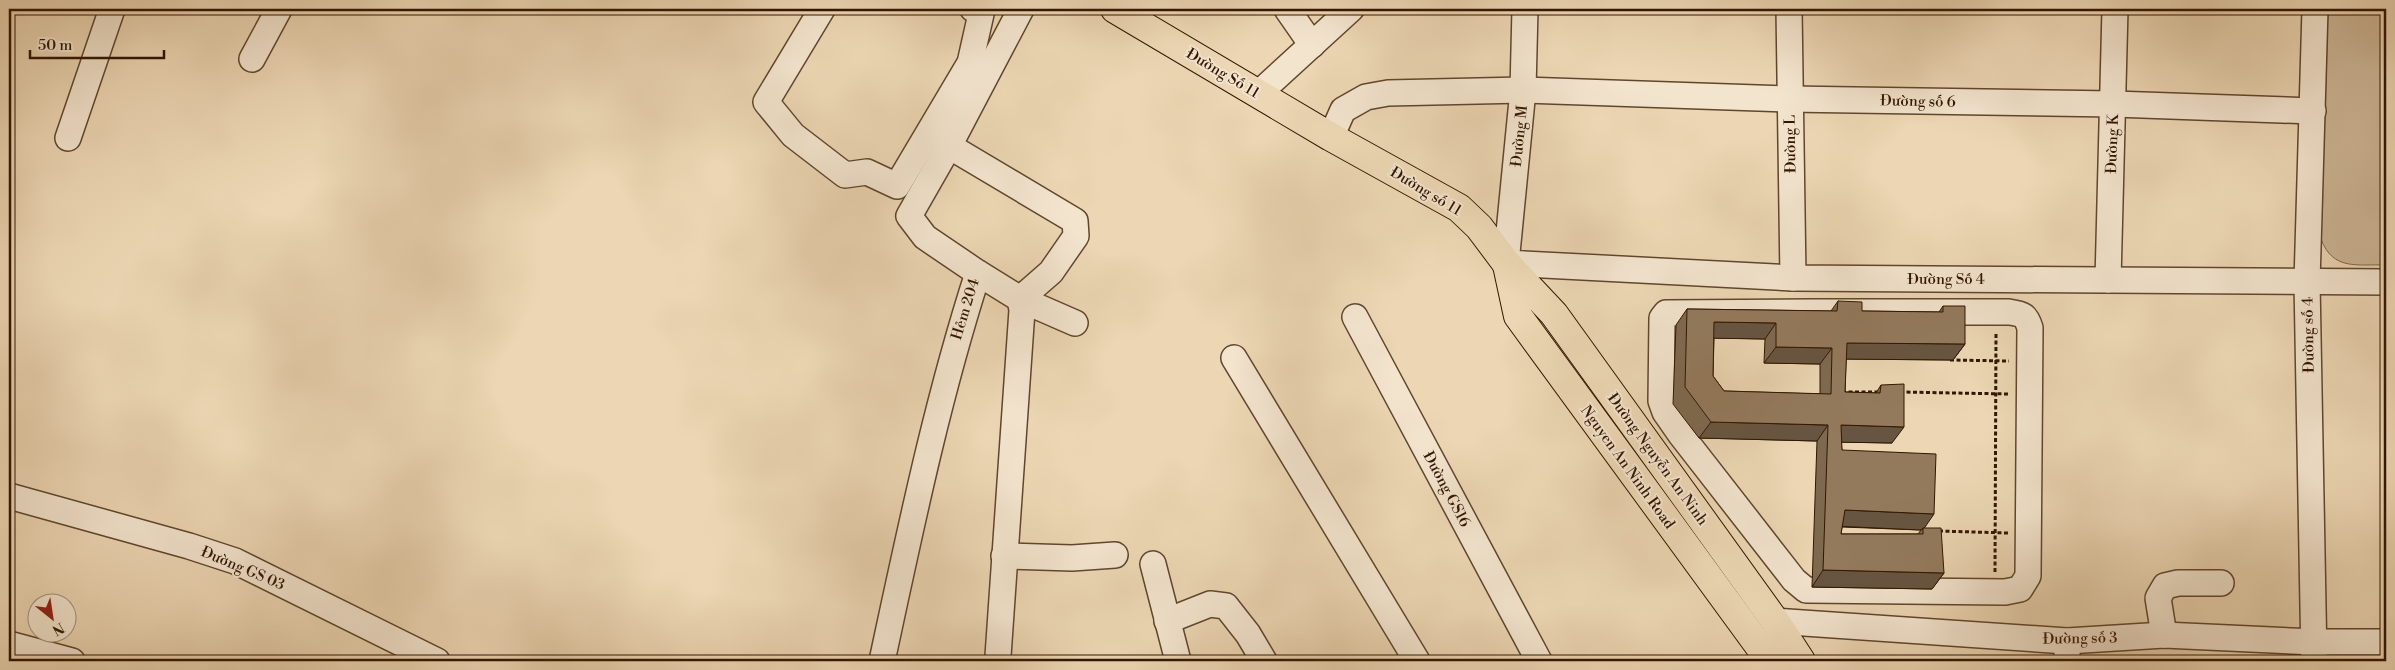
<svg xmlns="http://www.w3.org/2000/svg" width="2395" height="670" viewBox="0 0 2395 670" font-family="'Libre Bodoni',serif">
  <rect width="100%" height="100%" fill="#ecd6b3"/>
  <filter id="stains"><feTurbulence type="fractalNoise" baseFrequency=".004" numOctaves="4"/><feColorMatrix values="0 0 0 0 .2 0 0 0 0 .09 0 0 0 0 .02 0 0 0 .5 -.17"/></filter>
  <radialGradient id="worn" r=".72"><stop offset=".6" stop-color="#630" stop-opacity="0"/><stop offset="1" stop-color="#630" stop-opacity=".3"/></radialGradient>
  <path fill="#ccb595" stroke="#7f664a" d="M 2328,9 L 2386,9 L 2386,265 C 2357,264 2333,271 2321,239 Z"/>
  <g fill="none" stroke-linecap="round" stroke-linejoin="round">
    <g stroke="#60462d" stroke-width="28">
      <g id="minor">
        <path d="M 822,9 L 766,102 L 793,135 L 845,175 L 867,172 L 897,186 L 970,63 L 981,14 L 973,9"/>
        <path d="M 1287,9 L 1312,45"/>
        <path d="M 1525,9 L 1523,90 L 1506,263 L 1793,278 L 2386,282"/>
        <path d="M 1789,9 L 1793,278"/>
        <path d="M 252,59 L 279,9"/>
        <path d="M 1258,94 L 1351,9"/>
        <path d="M 1331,137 L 1343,110 L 1366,97 L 1388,93 L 1523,90 L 1789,99 L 2114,104 L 2313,111"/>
        <path d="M 68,138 L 112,9"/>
        <path d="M 949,146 L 1075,221 L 1076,236 L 1051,272 L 1020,299 L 1075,323"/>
        <path d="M 978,273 L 1020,299 L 1022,310 L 998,656"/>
        <path d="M 2108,280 L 2115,9"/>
        <path d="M 1812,312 L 2009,312 C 2023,314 2026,315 2030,328 L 2028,576 L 2020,589 L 2005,592 L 1806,590 L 1794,580 L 1681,435 L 1665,412 L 1661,401 L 1662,318 L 1666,313 Z"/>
        <path d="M 1355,317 L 1539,661"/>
        <path d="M 1234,358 L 1417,661"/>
        <path d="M 9,496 L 189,546 L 235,561 L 437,661"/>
        <path d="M 1004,556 L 1072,558 L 1115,555"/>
        <path d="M 1153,564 L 1178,661"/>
        <path d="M 1167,621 L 1210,604 L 1226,606 L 1248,634 L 1264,661"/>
        <path d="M 1775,621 L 2067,641 L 2164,635 L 2315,642 L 2386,642"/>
        <path d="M 2164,635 L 2158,598 L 2165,586 L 2178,583 L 2221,583"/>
        <path d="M 9,644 L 72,661"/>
        <path d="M 882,661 C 910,531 937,400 978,273 L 925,237 L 909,216 L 949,146 L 1021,9"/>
        <path d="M 2067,661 L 2067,641"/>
        <path d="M 2314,661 L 2307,282 L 2315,9"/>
      </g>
    </g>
    <g stroke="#321600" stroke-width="30">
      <g id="major">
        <path d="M 1115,9 L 1331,137 L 1459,208 L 1479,227 L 1506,263 L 1554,314 L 1775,621 L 1801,661"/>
        <path d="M 1507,265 L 1518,316 L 1770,661"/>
      </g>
    </g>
    <g stroke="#321600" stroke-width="3" stroke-dasharray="4 2.5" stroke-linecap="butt">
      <path d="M 1950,360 L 2009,361"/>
      <path d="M 1842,392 L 1879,392"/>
      <path d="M 1900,392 L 2009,394"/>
      <path d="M 1939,531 L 2008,533"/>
      <path d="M 1995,572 L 1996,333"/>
    </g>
    <use href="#minor" stroke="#f3e4ce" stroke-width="25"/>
    <use href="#major" stroke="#ecd6b3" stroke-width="28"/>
  </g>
  <path fill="#7e6950" stroke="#321600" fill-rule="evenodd" d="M 1838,301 L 1862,311 L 1939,312 L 1943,306 L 1965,344 L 1953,360 L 1846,359 L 1845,392 L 1876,393 L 1881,385 L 1892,443 L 1841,442 L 1842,450 L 1925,528 L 1944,573 L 1932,589 L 1812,587 L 1817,441 L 1699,438 L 1673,404 L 1676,325 L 1687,309 L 1831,311 ZM 1714,338 L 1765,339 L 1764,363 L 1820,364 L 1820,394 L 1724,391 L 1713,376 ZM 1842,527 L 1921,530 L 1918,534 L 1841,534 Z"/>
  <g fill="#675541" stroke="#321600">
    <path d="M 1714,322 L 1776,323 L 1765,339 L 1703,338 Z"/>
    <path d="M 1847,343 L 1965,344 L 1953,360 L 1835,359 Z"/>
    <path d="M 1776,347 L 1832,348 L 1820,364 L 1764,363 Z"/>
    <path d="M 1711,422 L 1828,425 L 1817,441 L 1699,438 Z"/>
    <path d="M 1841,425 L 1904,427 L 1892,443 L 1830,442 Z"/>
    <path d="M 1845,510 L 1934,514 L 1923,530 L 1923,528 L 1921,530 L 1833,526 Z"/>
    <path d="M 1823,570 L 1944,573 L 1932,589 L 1812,587 Z"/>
  </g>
  <path fill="#937a5d" stroke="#321600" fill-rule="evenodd" d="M 1838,301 L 1862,302 L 1862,311 L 1943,312 L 1943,306 L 1965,306 L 1965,344 L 1847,343 L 1845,392 L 1880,393 L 1881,385 L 1904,384 L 1904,427 L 1841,425 L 1842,450 L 1936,454 L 1934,514 L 1845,510 L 1841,534 L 1923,534 L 1923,528 L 1941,528 L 1944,573 L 1823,570 L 1828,425 L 1711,422 L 1685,387 L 1687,309 L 1837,311 ZM 1714,322 L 1776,323 L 1776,347 L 1832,348 L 1831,394 L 1724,391 L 1713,376 Z"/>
  <g text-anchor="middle" stroke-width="4" stroke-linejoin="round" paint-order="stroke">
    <g font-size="15" fill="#321600" stroke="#f3e4ce">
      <text transform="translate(1223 73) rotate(31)" y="5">Đường Số 11</text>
      <text transform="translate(1918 101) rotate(1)" y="5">Đường số 6</text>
      <text transform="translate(1519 136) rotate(-84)" y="5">Đường M</text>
      <text transform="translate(1790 144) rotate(-91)" y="5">Đường L</text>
      <text transform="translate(2112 144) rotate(-88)" y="5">Đường K</text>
      <text transform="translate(1426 191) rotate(31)" y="5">Đường số 11</text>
      <text x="1946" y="284">Đường Số 4</text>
      <text transform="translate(965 309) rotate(-73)" y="5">Hẻm 204</text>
      <text transform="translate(2308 335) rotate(-91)" y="5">Đường số 4</text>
      <text transform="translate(1658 459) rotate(54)" y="5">Đường Nguyễn An Ninh</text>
      <text transform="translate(1628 467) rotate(54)" y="5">Nguyen An Ninh Road</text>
      <text transform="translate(1447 489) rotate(62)" y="5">Đường GS16</text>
      <text transform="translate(243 568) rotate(23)" y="5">Đường GS 03</text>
      <text transform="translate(2080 638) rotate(-1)" y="5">Đường số 3</text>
    </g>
  </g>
  <rect width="2395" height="670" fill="none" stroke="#ecd6b3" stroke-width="30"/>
  <rect x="10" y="10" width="2375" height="650" fill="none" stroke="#321600" stroke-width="2.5"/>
  <rect x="15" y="15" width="2365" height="640" fill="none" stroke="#321600"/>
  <g transform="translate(52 618) rotate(150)"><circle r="24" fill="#f3e4ce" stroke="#a6927c"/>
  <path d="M0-4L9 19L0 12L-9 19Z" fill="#8f2418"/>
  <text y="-8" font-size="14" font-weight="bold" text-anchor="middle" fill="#321600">N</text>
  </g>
  <path d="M30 50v8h134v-8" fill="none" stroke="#321600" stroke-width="2.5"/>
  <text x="38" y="50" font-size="15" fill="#321600" stroke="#f3e4ce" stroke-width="4" paint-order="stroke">50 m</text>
  <rect width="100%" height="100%" filter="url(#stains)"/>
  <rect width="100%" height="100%" fill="url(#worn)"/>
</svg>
